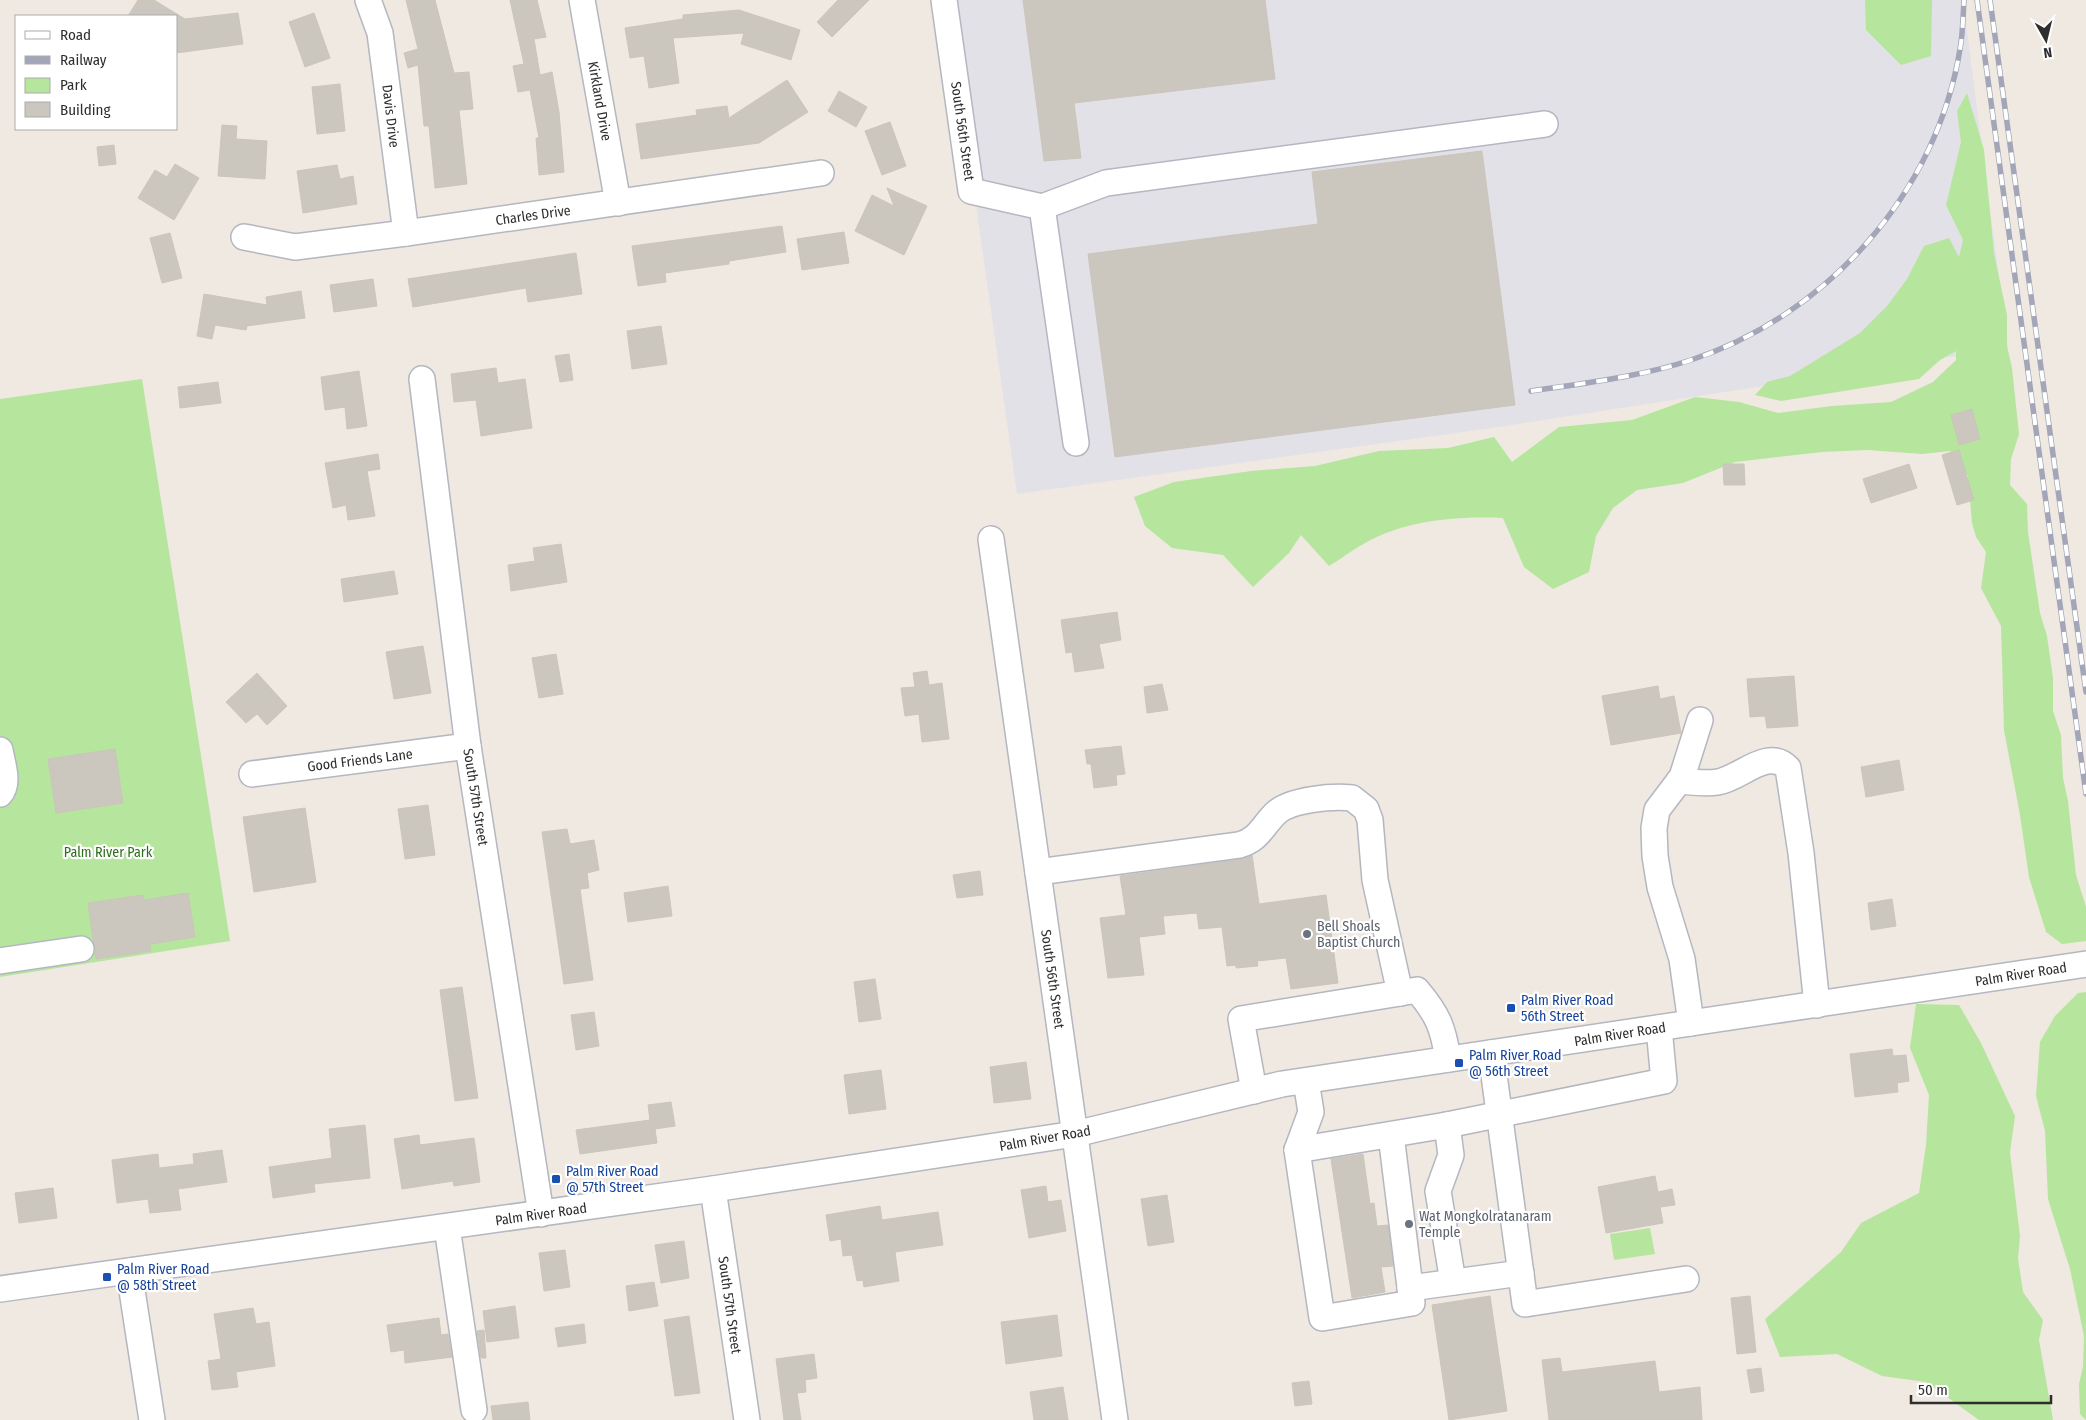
<svg xmlns="http://www.w3.org/2000/svg" width="2086" height="1420" viewBox="0 0 2086 1420" font-family="'Fira Sans Condensed',sans-serif">
  <rect width="100%" height="100%" fill="#efe9e1"/>
  <path fill="#e3e1e8" d="M 947,0 L 1963,0 L 2008,348 L 1499,427 L 1017,494 Z"/>
  <g fill="#b6e59e">
    <path d="M 1865,0 L 1932,0 L 1931,56 L 1901,65 L 1866,30 Z"/>
    <path d="M 1967,93 L 1984,150 L 1994,253 L 2007,315 L 2007,346 L 2012,368 L 2019,434 L 2011,459 L 2010,485 L 2027,504 L 2028,532 L 2040,613 L 2047,636 L 2053,678 L 2053,711 L 2061,735 L 2063,778 L 2068,801 L 2076,875 L 2086,907 L 2086,941 L 2062,944 L 2046,932 L 2029,877 L 2020,815 L 2004,730 L 2001,626 L 1981,588 L 1986,552 L 1976,537 L 1972,523 L 1968,476 L 1950,451 L 1922,454 L 1867,450 L 1822,452 L 1735,462 L 1683,483 L 1637,490 L 1613,508 L 1596,536 L 1589,572 L 1553,589 L 1524,567 L 1503,518 C 1457,516 1406,520 1365,543 C 1352,550 1341,559 1329,566 L 1301,535 L 1289,553 L 1253,587 L 1223,555 L 1172,548 L 1145,526 L 1134,497 L 1174,482 L 1251,471 L 1315,466 L 1379,451 L 1448,448 L 1494,437 L 1512,462 L 1559,427 L 1632,420 L 1695,397 L 1739,402 L 1778,413 L 1832,406 L 1891,402 L 1933,382 L 1956,360 L 1956,351 L 1940,360 L 1919,379 L 1781,401 L 1755,395 L 1767,382 L 1790,376 L 1860,333 L 1887,306 L 1907,279 L 1924,246 L 1949,238 L 1959,257 L 1963,240 L 1946,205 L 1961,142 L 1957,111 Z"/>
    <path d="M 142,379 L 230,941 L 0,977 L 0,399 Z"/>
    <path d="M 2086,992 L 2086,1420 L 2080,1414 L 2079,1384 L 2083,1367 L 2084,1336 L 2070,1269 L 2048,1199 L 2045,1131 L 2036,1096 L 2040,1042 L 2055,1016 L 2078,993 Z"/>
    <path d="M 1916,1004 L 1959,1005 L 1981,1043 L 2015,1116 L 2010,1152 L 2020,1236 L 2018,1258 L 2023,1292 L 2043,1320 L 2039,1340 L 2053,1420 L 1979,1420 L 1926,1382 L 1882,1376 L 1837,1354 L 1780,1357 L 1765,1319 L 1841,1252 L 1861,1223 L 1919,1193 L 1926,1145 L 1929,1095 L 1910,1048 Z"/>
    <path d="M 1650,1228 L 1655,1254 L 1614,1260 L 1610,1234 Z"/>
  </g>
  <g fill="#cbc7bf" stroke="#cbc5ba">
    <path d="M 138,0 L 154,0 L 185,19 L 238,13 L 243,44 L 176,53 L 176,16 L 128,16 Z"/>
    <path d="M 406,0 L 435,0 L 454,73 L 469,72 L 473,109 L 459,110 L 467,184 L 435,188 L 429,126 L 424,126 L 418,65 L 408,68 L 404,53 L 418,49 Z"/>
    <path d="M 510,0 L 537,0 L 546,37 L 534,39 L 540,75 L 552,72 L 559,112 L 564,172 L 539,175 L 536,138 L 539,138 L 530,90 L 518,92 L 513,66 L 524,64 Z"/>
    <path d="M 838,0 L 869,0 L 832,37 L 817,22 Z"/>
    <path d="M 1023,0 L 1265,0 L 1275,79 L 1074,103 L 1081,158 L 1044,161 Z"/>
    <path d="M 739,10 L 800,30 L 791,60 L 741,44 L 744,33 L 673,38 L 679,83 L 649,88 L 644,56 L 630,58 L 625,28 L 683,19 L 683,15 Z"/>
    <path d="M 314,13 L 330,58 L 305,67 L 289,22 Z"/>
    <path d="M 787,80 L 808,112 L 759,143 L 641,159 L 636,124 L 697,115 L 696,110 L 727,106 L 729,118 Z"/>
    <path d="M 340,84 L 345,131 L 317,134 L 312,87 Z"/>
    <path d="M 839,91 L 867,107 L 856,127 L 828,111 Z"/>
    <path d="M 890,122 L 906,166 L 882,175 L 865,131 Z"/>
    <path d="M 222,125 L 237,126 L 236,139 L 267,141 L 265,179 L 218,176 Z"/>
    <path d="M 114,145 L 116,164 L 99,166 L 97,147 Z"/>
    <path d="M 1482,151 L 1515,405 L 1115,457 L 1088,254 L 1318,224 L 1312,172 Z"/>
    <path d="M 175,164 L 199,178 L 174,220 L 138,198 L 155,170 L 167,177 Z"/>
    <path d="M 337,165 L 340,179 L 353,176 L 357,204 L 303,213 L 297,171 Z"/>
    <path d="M 887,188 L 927,206 L 904,255 L 855,231 L 872,195 L 894,206 Z"/>
    <path d="M 782,226 L 786,252 L 729,261 L 729,264 L 665,273 L 666,282 L 638,286 L 632,246 Z"/>
    <path d="M 844,232 L 849,263 L 802,270 L 797,239 Z"/>
    <path d="M 170,233 L 182,278 L 162,283 L 150,238 Z"/>
    <path d="M 576,253 L 582,294 L 528,302 L 526,288 L 413,307 L 408,279 Z"/>
    <path d="M 373,279 L 377,306 L 334,312 L 330,285 Z"/>
    <path d="M 301,291 L 305,318 L 247,326 L 246,330 L 215,325 L 212,339 L 197,336 L 204,294 L 267,305 L 266,297 Z"/>
    <path d="M 661,326 L 667,364 L 632,369 L 627,331 Z"/>
    <path d="M 569,354 L 573,380 L 560,382 L 555,356 Z"/>
    <path d="M 496,368 L 498,383 L 525,379 L 532,428 L 481,436 L 476,400 L 454,402 L 451,374 Z"/>
    <path d="M 359,371 L 367,426 L 347,429 L 345,407 L 325,410 L 321,377 Z"/>
    <path d="M 218,382 L 221,403 L 180,408 L 178,387 Z"/>
    <path d="M 1972,409 L 1980,439 L 1959,445 L 1951,415 Z"/>
    <path d="M 1959,450 L 1974,500 L 1957,505 L 1942,455 Z"/>
    <path d="M 378,454 L 380,469 L 367,471 L 375,516 L 348,520 L 346,505 L 333,508 L 325,463 Z"/>
    <path d="M 1723,464 L 1744,464 L 1745,485 L 1724,485 Z"/>
    <path d="M 1909,464 L 1917,488 L 1871,503 L 1863,479 Z"/>
    <path d="M 561,544 L 567,582 L 511,591 L 508,565 L 535,561 L 533,548 Z"/>
    <path d="M 394,571 L 398,594 L 344,602 L 341,579 Z"/>
    <path d="M 1117,612 L 1121,640 L 1099,644 L 1104,668 L 1075,672 L 1072,652 L 1066,653 L 1061,620 Z"/>
    <path d="M 423,646 L 431,693 L 394,699 L 386,652 Z"/>
    <path d="M 556,654 L 563,694 L 539,698 L 532,658 Z"/>
    <path d="M 927,671 L 929,685 L 942,683 L 949,739 L 922,742 L 919,714 L 905,716 L 901,688 L 915,687 L 913,673 Z"/>
    <path d="M 257,673 L 287,706 L 267,725 L 257,714 L 246,723 L 226,702 Z"/>
    <path d="M 1794,676 L 1798,726 L 1767,728 L 1765,716 L 1750,717 L 1747,679 Z"/>
    <path d="M 1162,684 L 1168,710 L 1147,713 L 1144,687 Z"/>
    <path d="M 1658,686 L 1660,699 L 1674,696 L 1681,733 L 1611,745 L 1602,696 Z"/>
    <path d="M 1121,746 L 1125,774 L 1116,775 L 1117,785 L 1094,788 L 1091,764 L 1087,764 L 1085,750 Z"/>
    <path d="M 115,749 L 123,803 L 56,813 L 48,759 Z"/>
    <path d="M 1899,760 L 1904,790 L 1866,797 L 1861,767 Z"/>
    <path d="M 428,805 L 435,855 L 405,859 L 398,809 Z"/>
    <path d="M 305,808 L 316,882 L 254,892 L 243,817 Z"/>
    <path d="M 567,829 L 570,844 L 594,840 L 599,870 L 587,873 L 589,888 L 580,889 L 593,980 L 564,984 L 542,832 Z"/>
    <path d="M 1252,855 L 1259,904 L 1326,895 L 1338,983 L 1291,989 L 1286,958 L 1257,961 L 1258,966 L 1236,968 L 1236,965 L 1227,966 L 1222,927 L 1199,929 L 1197,913 L 1163,916 L 1165,934 L 1139,937 L 1144,975 L 1108,978 L 1100,918 L 1126,915 L 1120,876 L 1241,859 Z"/>
    <path d="M 980,871 L 983,895 L 957,898 L 953,875 Z"/>
    <path d="M 668,886 L 672,916 L 628,922 L 624,893 Z"/>
    <path d="M 188,893 L 195,937 L 150,944 L 151,951 L 96,959 L 88,903 L 143,895 L 144,900 Z"/>
    <path d="M 1892,899 L 1896,926 L 1871,930 L 1868,903 Z"/>
    <path d="M 875,979 L 881,1019 L 859,1022 L 854,982 Z"/>
    <path d="M 462,987 L 478,1098 L 455,1101 L 440,990 Z"/>
    <path d="M 594,1012 L 599,1046 L 576,1050 L 571,1015 Z"/>
    <path d="M 1892,1049 L 1893,1056 L 1906,1055 L 1909,1081 L 1897,1083 L 1898,1092 L 1855,1097 L 1850,1054 Z"/>
    <path d="M 1026,1062 L 1031,1099 L 994,1103 L 990,1067 Z"/>
    <path d="M 881,1070 L 886,1109 L 849,1114 L 844,1075 Z"/>
    <path d="M 671,1102 L 675,1126 L 655,1129 L 657,1143 L 580,1154 L 576,1130 L 650,1120 L 648,1105 Z"/>
    <path d="M 365,1125 L 370,1178 L 314,1184 L 315,1192 L 273,1198 L 269,1167 L 332,1158 L 329,1129 Z"/>
    <path d="M 419,1135 L 420,1145 L 474,1138 L 480,1182 L 454,1186 L 453,1181 L 402,1189 L 394,1139 Z"/>
    <path d="M 222,1150 L 227,1182 L 178,1189 L 181,1210 L 150,1213 L 148,1199 L 117,1203 L 112,1160 L 158,1154 L 159,1168 L 194,1164 L 193,1154 Z"/>
    <path d="M 1363,1154 L 1370,1204 L 1374,1203 L 1377,1226 L 1388,1225 L 1393,1266 L 1381,1267 L 1385,1292 L 1352,1298 L 1331,1159 Z"/>
    <path d="M 1655,1176 L 1658,1192 L 1672,1189 L 1675,1205 L 1660,1207 L 1663,1223 L 1606,1233 L 1598,1187 Z"/>
    <path d="M 1046,1186 L 1048,1202 L 1061,1200 L 1066,1231 L 1029,1238 L 1021,1190 Z"/>
    <path d="M 53,1188 L 57,1218 L 19,1223 L 15,1193 Z"/>
    <path d="M 1167,1195 L 1174,1242 L 1148,1246 L 1141,1199 Z"/>
    <path d="M 880,1206 L 882,1220 L 938,1212 L 943,1245 L 895,1252 L 899,1281 L 864,1287 L 863,1280 L 857,1281 L 852,1255 L 843,1256 L 841,1239 L 830,1241 L 826,1215 Z"/>
    <path d="M 684,1241 L 689,1278 L 661,1283 L 655,1245 Z"/>
    <path d="M 565,1250 L 570,1287 L 544,1291 L 539,1253 Z"/>
    <path d="M 654,1282 L 658,1306 L 629,1311 L 626,1286 Z"/>
    <path d="M 1490,1296 L 1507,1411 L 1449,1420 L 1432,1305 Z"/>
    <path d="M 1750,1296 L 1756,1352 L 1737,1354 L 1731,1298 Z"/>
    <path d="M 515,1306 L 519,1338 L 487,1342 L 483,1311 Z"/>
    <path d="M 253,1308 L 256,1324 L 269,1322 L 275,1366 L 236,1372 L 238,1387 L 212,1390 L 208,1361 L 221,1359 L 214,1314 Z"/>
    <path d="M 1057,1315 L 1062,1356 L 1006,1364 L 1001,1322 Z"/>
    <path d="M 689,1316 L 700,1393 L 675,1396 L 664,1320 Z"/>
    <path d="M 439,1318 L 441,1335 L 448,1334 L 452,1357 L 405,1363 L 404,1350 L 391,1352 L 387,1325 Z"/>
    <path d="M 584,1324 L 586,1343 L 558,1347 L 555,1328 Z"/>
    <path d="M 484,1330 L 486,1358 L 481,1358 L 477,1331 Z"/>
    <path d="M 814,1354 L 817,1378 L 805,1380 L 806,1392 L 797,1393 L 801,1420 L 784,1420 L 776,1359 Z"/>
    <path d="M 1560,1358 L 1562,1372 L 1655,1361 L 1659,1392 L 1700,1387 L 1702,1420 L 1549,1420 L 1542,1360 Z"/>
    <path d="M 1761,1368 L 1764,1391 L 1751,1393 L 1747,1370 Z"/>
    <path d="M 1309,1381 L 1312,1404 L 1295,1406 L 1292,1383 Z"/>
    <path d="M 1063,1387 L 1068,1420 L 1034,1420 L 1030,1392 Z"/>
    <path d="M 528,1402 L 530,1420 L 493,1420 L 491,1406 Z"/>
  </g>
  <g fill="none" stroke-linecap="round" stroke-linejoin="round">
    <g stroke="#b4b7c1" stroke-width="28">
      <g id="minor">
        <path d="M 368,0 L 380,33 L 406,233"/>
        <path d="M 582,0 L 618,203"/>
        <path d="M 944,0 L 971,191 L 1042,207"/>
        <path d="M 1042,207 L 1106,183 L 1545,124"/>
        <path d="M 1042,207 L 1076,443"/>
        <path d="M 244,237 L 295,247 L 406,233 L 821,173"/>
        <path d="M 422,379 L 468,746 L 541,1214"/>
        <path d="M 991,539 L 1115,1420"/>
        <path d="M 0,750 C 2,763 10,783 0,794"/>
        <path d="M 252,774 L 468,746"/>
        <path d="M 1679,781 C 1692,782 1705,784 1718,782 C 1741,778 1768,747 1788,768 L 1801,853 L 1817,1005"/>
        <path d="M 1038,872 L 1239,845 C 1259,840 1263,825 1276,813 C 1291,799 1333,796 1352,798 L 1366,809 L 1370,820 L 1375,880 L 1400,993"/>
        <path d="M 0,961 L 81,949"/>
        <path d="M 1691,1023 L 1682,959 L 1660,887 L 1655,856 L 1654,828 L 1657,810 L 1682,777 L 1700,720"/>
        <path d="M 1491,1053 L 1525,1304 L 1686,1279"/>
        <path d="M 1306,1081 L 1311,1112 L 1297,1150 L 1322,1318 L 1412,1303 L 1391,1135"/>
        <path d="M 1254,1091 L 1241,1019 L 1400,993 L 1417,990 C 1438,1015 1443,1027 1448,1059"/>
        <path d="M 1447,1125 L 1451,1155 L 1438,1191 L 1453,1282"/>
        <path d="M 1297,1150 L 1447,1125 L 1664,1081 L 1659,1028"/>
        <path d="M 713,1189 L 747,1420"/>
        <path d="M 447,1227 L 474,1410"/>
        <path d="M 129,1271 L 152,1420"/>
        <path d="M 1410,1288 L 1521,1273"/>
        <path d="M 0,1289 L 713,1189 L 1075,1134 L 1282,1084 L 2086,964"/>
      </g>
    </g>
    <use href="#minor" stroke="#fff" stroke-width="25"/>
    <g stroke="#a3a6b8" stroke-width="5.5">
      <g id="rail">
        <path d="M 1977,0 L 2086,794"/>
        <path d="M 1990,0 L 2086,692"/>
        <path d="M 1531,391 C 1585,383 1639,377 1691,360 C 1828,315 1937,192 1960,49 C 1963,33 1963,16 1964,0"/>
      </g>
    </g>
    <use href="#rail" stroke="#fff" stroke-width="4" stroke-dasharray="11" stroke-linecap="butt"/>
  </g>
  <g fill="#6b7280" stroke="#fff" stroke-width="2">
    <circle cx="1307" cy="934" r="5"/>
    <circle cx="1409" cy="1224" r="5"/>
  </g>
  <g fill="#1a4fb4" stroke="#fff" stroke-width="2">
    <rect x="1506" y="1003" width="10" height="10" rx="2.5"/>
    <rect x="1454" y="1058" width="10" height="10" rx="2.5"/>
    <rect x="551" y="1174" width="10" height="10" rx="2.5"/>
    <rect x="102" y="1272" width="10" height="10" rx="2.5"/>
  </g>
  <g text-anchor="middle" stroke-width="4.5" stroke-linejoin="round" paint-order="stroke">
    <g font-size="14" fill="#2e2e2e" stroke="#fff">
      <text transform="translate(600 101) rotate(80)" y="5">Kirkland Drive</text>
      <text transform="translate(391 116) rotate(83)" y="5">Davis Drive</text>
      <text transform="translate(963 131) rotate(82)" y="5">South 56th Street</text>
      <text transform="translate(533 215) rotate(-8)" y="5">Charles Drive</text>
      <text transform="translate(360 760) rotate(-7)" y="5">Good Friends Lane</text>
      <text transform="translate(476 797) rotate(81)" y="5">South 57th Street</text>
      <text transform="translate(2021 974) rotate(-9)" y="5">Palm River Road</text>
      <text transform="translate(1053 979) rotate(82)" y="5">South 56th Street</text>
      <text transform="translate(1620 1034) rotate(-9)" y="5">Palm River Road</text>
      <text transform="translate(1045 1138) rotate(-10)" y="5">Palm River Road</text>
      <text transform="translate(541 1214) rotate(-8)" y="5">Palm River Road</text>
      <text transform="translate(730 1305) rotate(82)" y="5">South 57th Street</text>
    </g>
    <g font-size="14" fill="#2c6e1b" stroke="#fff">
      <text x="108" y="857">Palm River Park</text>
    </g>
    <g font-size="14" fill="#5b616d" stroke="#fff" text-anchor="start">
      <text x="1317" y="931">Bell Shoals<tspan x="1317" dy="16">Baptist Church</tspan></text>
      <text x="1419" y="1221">Wat Mongkolratanaram<tspan x="1419" dy="16">Temple</tspan></text>
    </g>
    <g font-size="14" fill="#164399" stroke="#fff" text-anchor="start">
      <text x="1521" y="1005">Palm River Road<tspan x="1521" dy="16">56th Street</tspan></text>
      <text x="1469" y="1060">Palm River Road<tspan x="1469" dy="16">@ 56th Street</tspan></text>
      <text x="566" y="1176">Palm River Road<tspan x="566" dy="16">@ 57th Street</tspan></text>
      <text x="117" y="1274">Palm River Road<tspan x="117" dy="16">@ 58th Street</tspan></text>
    </g>
  </g>
  <rect x="15" y="15" width="162" height="115" fill="#ffffff" stroke="#ababab"/>
  <rect x="25" y="31" width="25" height="8" fill="#ffffff" stroke="#ababab"/>
  <text x="60" y="40" font-size="15" fill="#2e2e2e">Road</text>
  <rect x="25" y="56" width="25" height="8" fill="#a3a6b8" stroke="#ababab"/>
  <text x="60" y="65" font-size="15" fill="#2e2e2e">Railway</text>
  <rect x="25" y="78" width="25" height="15" fill="#b6e59e" stroke="#ababab"/>
  <text x="60" y="90" font-size="15" fill="#2e2e2e">Park</text>
  <rect x="25" y="102" width="25" height="15" fill="#cbc7bf" stroke="#ababab"/>
  <text x="60" y="115" font-size="15" fill="#2e2e2e">Building</text>
  <g transform="translate(2046 40) rotate(172)" stroke="#ffffff" stroke-width="4" paint-order="stroke">
  <path d="M0-4L9 19L0 12L-9 19Z" fill="#2e2e2e"/>
  <text y="-8" font-size="14" font-weight="bold" text-anchor="middle" fill="#2e2e2e">N</text>
  </g>
  <path d="M1911 1395v8h140v-8" fill="none" stroke="#2e2e2e" stroke-width="2.5"/>
  <text x="1918" y="1395" font-size="15" fill="#2e2e2e" stroke="#ffffff" stroke-width="4" paint-order="stroke">50 m</text>
</svg>
